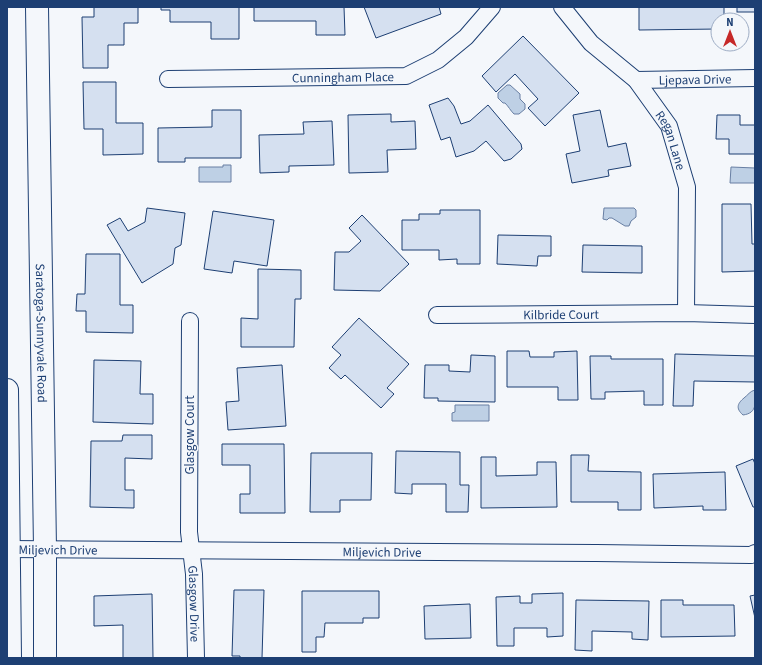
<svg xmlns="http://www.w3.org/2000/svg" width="762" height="665" viewBox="0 0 762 665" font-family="'Source Sans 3',sans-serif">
  <rect width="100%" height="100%" fill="#f4f7fb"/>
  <g fill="#bed0e5" stroke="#687fa3">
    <path d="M 507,85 L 510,85 L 520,94 L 520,99 L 525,104 L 525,109 L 519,114 L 514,114 C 510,110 509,107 505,103 L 503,103 L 498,98 L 498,93 Z"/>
    <path d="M 223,165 L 231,165 L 231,182 L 199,182 L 199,167 L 223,167 Z"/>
    <path d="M 731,167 L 755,168 L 755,183 L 730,183 Z"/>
    <path d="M 604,208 L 634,208 L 636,210 L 636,217 L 631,221 L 629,226 L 625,226 L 612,218 L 609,218 L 607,220 L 603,219 Z"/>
    <path d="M 755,390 C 755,402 758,413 743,415 C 735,408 738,403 744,398 C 748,395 750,391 755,390 Z"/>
    <path d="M 455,405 L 489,405 L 489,421 L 452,421 L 452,413 L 455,412 Z"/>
  </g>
  <g fill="#d5e0f0" stroke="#1d3f73">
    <path d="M 94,7 L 138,7 L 138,23 L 124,23 L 124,45 L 108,45 L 108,68 L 83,68 L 82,17 L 94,17 Z"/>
    <path d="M 161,7 L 239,7 L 239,39 L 211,39 L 211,22 L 170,22 L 170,10 L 161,10 Z"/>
    <path d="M 254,7 L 344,7 L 345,35 L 316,35 L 316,21 L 254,21 Z"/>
    <path d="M 364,7 L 439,7 L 441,14 L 376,38 Z"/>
    <path d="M 639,7 L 724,7 L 724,20 L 718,20 L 718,29 L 639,30 Z"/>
    <rect x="737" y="7" width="18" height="5"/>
    <path d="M 523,36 L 579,93 L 545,126 L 528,108 L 538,99 L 515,74 L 496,92 L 482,76 Z"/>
    <path d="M 83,82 L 116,82 L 116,123 L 143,123 L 143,154 L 103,155 L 103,129 L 84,129 Z"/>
    <path d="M 448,98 L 454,106 L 461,124 L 470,121 L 488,105 L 521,144 L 522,149 L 511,159 L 504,161 L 486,141 L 474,151 L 456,157 L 450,137 L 441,140 L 429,105 Z"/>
    <path d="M 212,110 L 241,110 L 241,158 L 185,158 L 185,162 L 158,162 L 158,128 L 212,127 Z"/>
    <path d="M 600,110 L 608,147 L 626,143 L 631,166 L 608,170 L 609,176 L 572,183 L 566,154 L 580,151 L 573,115 Z"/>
    <path d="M 391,114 L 391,122 L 415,121 L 416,149 L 387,150 L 388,172 L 349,173 L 348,115 Z"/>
    <path d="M 717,115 L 740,115 L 740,125 L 755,125 L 755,154 L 729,154 L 729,139 L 716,139 Z"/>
    <path d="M 332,121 L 334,165 L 289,166 L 289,172 L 260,173 L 259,135 L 304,134 L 303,122 Z"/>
    <path d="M 722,204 L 751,204 L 752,244 L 755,244 L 755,271 L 722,272 Z"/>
    <path d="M 147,208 L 185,213 L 181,245 L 175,248 L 173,264 L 142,283 L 107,225 L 120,218 L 128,231 L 145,222 Z"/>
    <path d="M 440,210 L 480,210 L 480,264 L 457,264 L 457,259 L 439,260 L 439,250 L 402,250 L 402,220 L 419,220 L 419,214 L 440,214 Z"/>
    <path d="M 213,211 L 274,220 L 267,266 L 234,261 L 232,273 L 204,269 Z"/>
    <path d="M 362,215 L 409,264 L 380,291 L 334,290 L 335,252 L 349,252 L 361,241 L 349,228 Z"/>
    <path d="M 498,235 L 551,236 L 551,256 L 538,256 L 537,266 L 497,264 Z"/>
    <path d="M 583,245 L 642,246 L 642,273 L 582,272 Z"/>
    <path d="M 86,254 L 120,254 L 120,305 L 133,305 L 133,333 L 86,332 L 86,311 L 76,311 L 77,294 L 85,294 Z"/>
    <path d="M 258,269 L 301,270 L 301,299 L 295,299 L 294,347 L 241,347 L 241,318 L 258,319 Z"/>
    <path d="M 359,318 L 409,364 L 387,388 L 394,394 L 381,408 L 345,375 L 341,379 L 329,368 L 341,355 L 332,347 Z"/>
    <path d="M 507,351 L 529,351 L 530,357 L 554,357 L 554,352 L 577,351 L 578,400 L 558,400 L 558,387 L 507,387 Z"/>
    <path d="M 675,354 L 755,356 L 755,382 L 694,381 L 693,406 L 673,406 Z"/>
    <path d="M 471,355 L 495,356 L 495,402 L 438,401 L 438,398 L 424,398 L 425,365 L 449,365 L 449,371 L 470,372 Z"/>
    <path d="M 590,356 L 611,356 L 611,359 L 663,359 L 663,405 L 644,405 L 644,391 L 605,392 L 605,399 L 591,399 Z"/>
    <path d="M 94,360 L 141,361 L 140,394 L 153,394 L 153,424 L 93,422 Z"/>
    <path d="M 282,365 L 286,426 L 228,430 L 226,402 L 239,401 L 237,368 Z"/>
    <path d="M 123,435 L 152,435 L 152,459 L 125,458 L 125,490 L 134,490 L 134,508 L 90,507 L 91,441 L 122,441 Z"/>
    <path d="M 222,444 L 284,444 L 285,513 L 240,513 L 240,494 L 250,494 L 250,465 L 222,465 Z"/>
    <path d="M 396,451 L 460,452 L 460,485 L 469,485 L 468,512 L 446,512 L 446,484 L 412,484 L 412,494 L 395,493 Z"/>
    <path d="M 311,453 L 372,453 L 371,500 L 340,500 L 340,512 L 310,512 Z"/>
    <path d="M 571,455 L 589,455 L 588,471 L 641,472 L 641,510 L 618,510 L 618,502 L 571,502 Z"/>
    <path d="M 481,457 L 496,457 L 496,476 L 537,475 L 537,462 L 556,462 L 557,507 L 481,508 Z"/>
    <path d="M 753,459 L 755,464 L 755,507 L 753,507 L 736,466 Z"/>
    <path d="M 725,472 L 726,510 L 703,510 L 703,506 L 654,508 L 653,474 Z"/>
    <path d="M 234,590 L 264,590 L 262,658 L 240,658 L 240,656 L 232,656 Z"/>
    <path d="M 302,591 L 379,591 L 379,618 L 363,618 L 363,623 L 325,623 L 324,637 L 316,637 L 316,652 L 302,652 Z"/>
    <path d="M 563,593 L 563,636 L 547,637 L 547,628 L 514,628 L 514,646 L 497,646 L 496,597 L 520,596 L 520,603 L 532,603 L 532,594 Z"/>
    <path d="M 152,594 L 153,658 L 123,658 L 123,625 L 94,626 L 94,596 Z"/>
    <path d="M 755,595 L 755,618 L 750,596 Z"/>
    <path d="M 576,600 L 649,601 L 648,640 L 632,639 L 632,632 L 592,631 L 592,651 L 575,650 Z"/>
    <path d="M 661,600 L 683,600 L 683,605 L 734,605 L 735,636 L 661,637 Z"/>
    <path d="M 470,604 L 471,638 L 425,639 L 424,606 Z"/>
  </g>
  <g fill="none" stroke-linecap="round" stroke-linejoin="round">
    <g stroke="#1d3f73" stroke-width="18">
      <g id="minor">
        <path id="s1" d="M 562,7 L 591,43 L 636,80 L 669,126 L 687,187 L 686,313"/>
        <path id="s2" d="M 168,79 L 406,76 L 438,60 L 466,37 L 492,7"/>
        <path id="s3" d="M 636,80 L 755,78"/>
        <path id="s4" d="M 437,315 L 686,313 L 755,315"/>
        <path id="s5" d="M 190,321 L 189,532 L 194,574 L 196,658"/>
        <path id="s6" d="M 8,549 L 596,553 L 751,555 L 755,553"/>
      </g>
    </g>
    <g stroke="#1d3f73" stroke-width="24">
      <g id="primary">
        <path id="s7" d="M 37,7 L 45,549 L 45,658"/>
        <path d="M 7,390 L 10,658"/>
      </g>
    </g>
    <use href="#minor" stroke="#f4f7fb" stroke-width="16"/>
    <use href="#primary" stroke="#f4f7fb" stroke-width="22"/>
  </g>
  <g text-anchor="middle" stroke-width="3" stroke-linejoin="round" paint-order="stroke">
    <g font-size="13" fill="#1d3f73" stroke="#f4f7fb">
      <text dy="5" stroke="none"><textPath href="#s2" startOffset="175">Cunningham Place</textPath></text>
      <text dy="5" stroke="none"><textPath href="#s3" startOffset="59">Ljepava Drive</textPath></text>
      <text dy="5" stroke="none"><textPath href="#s1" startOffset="175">Regan Lane</textPath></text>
      <text dy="5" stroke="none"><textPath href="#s4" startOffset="124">Kilbride Court</textPath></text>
      <text dy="5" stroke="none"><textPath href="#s7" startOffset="326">Saratoga-Sunnyvale Road</textPath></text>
      <text transform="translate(189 435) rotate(-90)" y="5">Glasgow Court</text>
      <text dy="5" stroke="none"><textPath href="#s6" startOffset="50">Miljevich Drive</textPath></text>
      <text dy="5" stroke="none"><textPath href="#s6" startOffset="374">Miljevich Drive</textPath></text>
      <text dy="5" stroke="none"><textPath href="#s5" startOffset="283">Glasgow Drive</textPath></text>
    </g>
  </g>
  <rect width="762" height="665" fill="none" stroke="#1d3f73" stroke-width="16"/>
  <g transform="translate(730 32)"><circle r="19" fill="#f4f7fb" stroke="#9eadc5"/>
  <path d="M0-3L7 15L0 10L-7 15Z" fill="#c62828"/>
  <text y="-6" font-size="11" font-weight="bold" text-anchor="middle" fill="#1d3f73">N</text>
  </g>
</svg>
